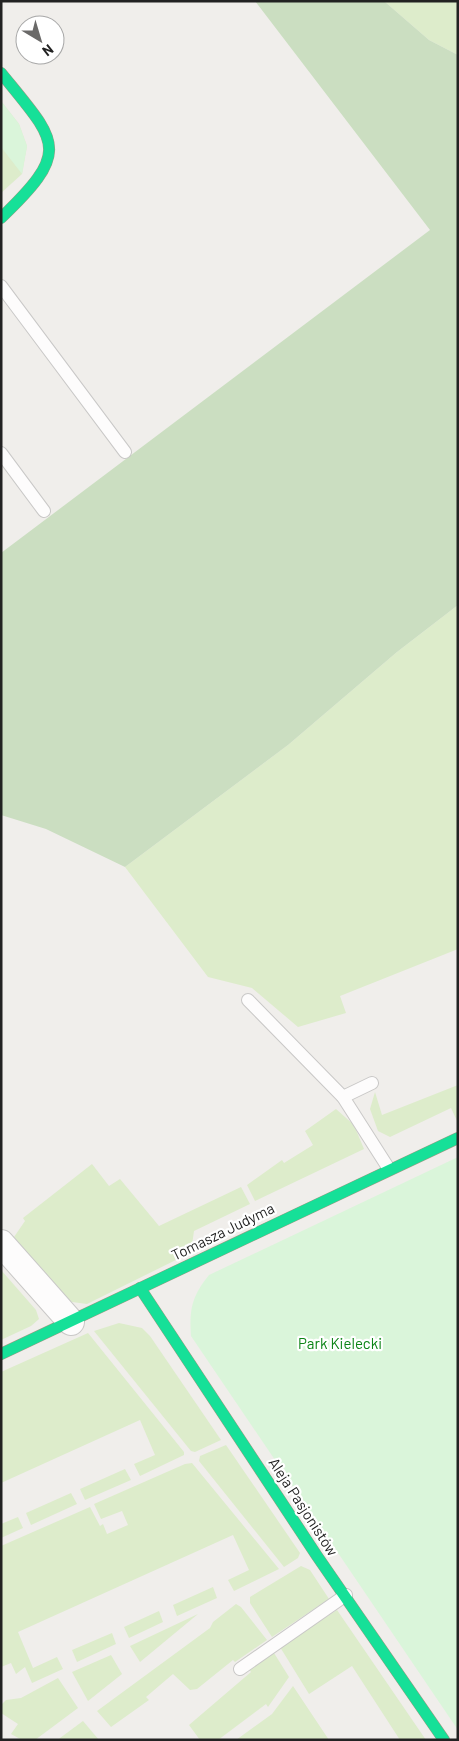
<svg xmlns="http://www.w3.org/2000/svg" width="459" height="1741" viewBox="0 0 459 1741" font-family="Barlow,sans-serif">
  <rect width="100%" height="100%" fill="#f0eeeb"/>
  <g fill="#ddeccb">
    <path d="M 384,1 L 458,1 L 458,55 L 429,40 Z"/>
    <path d="M 1,101 L 19,124 L 27,146 L 22,174 L 1,193 Z"/>
    <path d="M 458,605 L 458,949 L 340,996 L 346,1013 L 298,1027 L 252,988 L 208,977 L 125,867 L 288,745 L 397,652 Z"/>
    <path d="M 458,1085 L 458,1123 L 451,1108 L 390,1137 L 378,1131 L 370,1109 L 375,1092 L 382,1115 Z"/>
    <path d="M 336,1109 L 354,1125 L 364,1149 L 255,1201 L 247,1185 L 282,1160 L 284,1163 L 313,1145 L 305,1131 Z"/>
    <path d="M 92,1164 L 109,1186 L 120,1179 L 159,1226 L 241,1187 L 250,1204 L 194,1231 L 192,1245 L 186,1255 L 87,1304 L 72,1302 L 56,1291 L 14,1237 L 25,1221 L 23,1218 Z"/>
    <path d="M 1,1270 L 36,1310 L 39,1319 L 31,1326 L 1,1340 Z"/>
    <path d="M 119,1323 L 142,1328 L 150,1336 L 221,1440 L 195,1452 L 191,1451 L 94,1331 Z"/>
    <path d="M 88,1333 L 184,1452 L 184,1455 L 140,1476 L 134,1464 L 155,1455 L 140,1420 L 1,1483 L 1,1372 Z"/>
    <path d="M 226,1445 L 300,1553 L 298,1558 L 284,1567 L 199,1461 L 200,1456 Z"/>
    <path d="M 192,1463 L 279,1569 L 234,1591 L 228,1580 L 249,1570 L 233,1535 L 18,1632 L 33,1668 L 57,1657 L 63,1669 L 32,1683 L 25,1667 L 16,1674 L 11,1663 L 1,1667 L 1,1546 L 90,1507 L 100,1526 L 103,1524 L 107,1534 L 128,1525 L 122,1511 L 101,1519 L 94,1504 L 185,1464 Z"/>
    <path d="M 125,1469 L 131,1480 L 85,1500 L 80,1489 Z"/>
    <path d="M 71,1493 L 77,1504 L 31,1525 L 26,1513 Z"/>
    <path d="M 18,1517 L 23,1528 L 1,1538 L 1,1524 Z"/>
    <path d="M 301,1566 L 310,1570 L 329,1599 L 272,1637 L 250,1603 L 250,1597 Z"/>
    <path d="M 213,1587 L 217,1598 L 177,1616 L 173,1605 Z"/>
    <path d="M 236,1604 L 241,1607 L 267,1640 L 235,1662 L 233,1660 L 197,1689 L 190,1690 L 173,1674 L 146,1697 L 149,1700 L 111,1727 L 97,1711 L 210,1628 L 213,1622 Z"/>
    <path d="M 337,1610 L 426,1740 L 400,1740 L 352,1666 L 309,1694 L 280,1647 Z"/>
    <path d="M 159,1611 L 163,1622 L 129,1638 L 124,1627 Z"/>
    <path d="M 198,1614 L 140,1662 L 130,1646 Z"/>
    <path d="M 112,1633 L 116,1644 L 77,1662 L 72,1650 Z"/>
    <path d="M 274,1653 L 289,1677 L 268,1707 L 266,1704 L 218,1740 L 200,1740 L 189,1725 L 251,1672 L 249,1669 Z"/>
    <path d="M 111,1655 L 122,1674 L 88,1701 L 72,1672 Z"/>
    <path d="M 58,1678 L 78,1708 L 35,1740 L 22,1740 L 11,1734 L 18,1724 L 1,1713 L 1,1705 L 6,1700 L 21,1698 Z"/>
    <path d="M 293,1686 L 329,1740 L 236,1740 L 272,1714 Z"/>
    <path d="M 83,1721 L 99,1740 L 58,1740 L 60,1738 Z"/>
  </g>
  <path fill="#cbdec1" d="M 255,1 L 384,1 L 429,40 L 458,55 L 458,605 L 397,652 L 288,745 L 125,867 L 46,829 L 1,815 L 1,553 L 430,230 Z"/>
  <g fill="#daf5da">
    <path d="M 1,101 L 19,124 L 27,146 L 22,174 L 1,147 Z"/>
    <path d="M 458,1157 L 458,1730 L 191,1336 C 189,1309 192,1296 209,1275 Z"/>
  </g>
  <g fill="none" stroke-linecap="round" stroke-linejoin="round">
    <g stroke="#c9c8c7" stroke-width="14">
      <g id="lane">
        <path d="M 1,286 L 125,452"/>
        <path d="M 1,453 L 44,511"/>
        <path d="M 248,1000 L 343,1097 L 389,1169"/>
        <path d="M 343,1097 L 372,1083"/>
        <path d="M 240,1669 L 346,1595"/>
      </g>
    </g>
    <g stroke="#c9c8c7" stroke-width="28">
      <path id="street" d="M 1,1243 L 71,1322"/>
    </g>
    <g stroke="#999a82" stroke-width="12">
      <g id="fast">
        <path d="M 1,73 C 58,143 72,150 1,218"/>
        <path d="M 140,1288 L 317,1556 L 444,1740"/>
        <path d="M 1,1354 L 458,1138"/>
      </g>
    </g>
    <use href="#lane" stroke="#fdfcfc" stroke-width="12"/>
    <use href="#street" stroke="#fdfcfc" stroke-width="26"/>
    <use href="#fast" stroke="#16e098" stroke-width="11"/>
  </g>
  <g text-anchor="middle" stroke-width="4.5" stroke-linejoin="round" paint-order="stroke">
    <g font-size="15" fill="#222" stroke="#fff">
      <text transform="translate(223 1232) rotate(-26)" y="5">Tomasza Judyma</text>
      <text transform="translate(303 1507) rotate(57)" y="5">Aleja Pasjonistów</text>
    </g>
    <g font-size="15" fill="#0c8416" stroke="#fff">
      <text x="340" y="1349">Park Kielecki</text>
    </g>
  </g>
  <rect width="459" height="1741" fill="none" stroke="#222222" stroke-width="5"/>
  <g transform="translate(40 40) rotate(142)"><circle r="24" fill="#ffffff" stroke="#a7a7a7"/>
  <path d="M0-4L9 19L0 12L-9 19Z" fill="#6a6968"/>
  <text y="-8" font-size="14" font-weight="bold" text-anchor="middle" fill="#222222">N</text>
  </g>
</svg>
